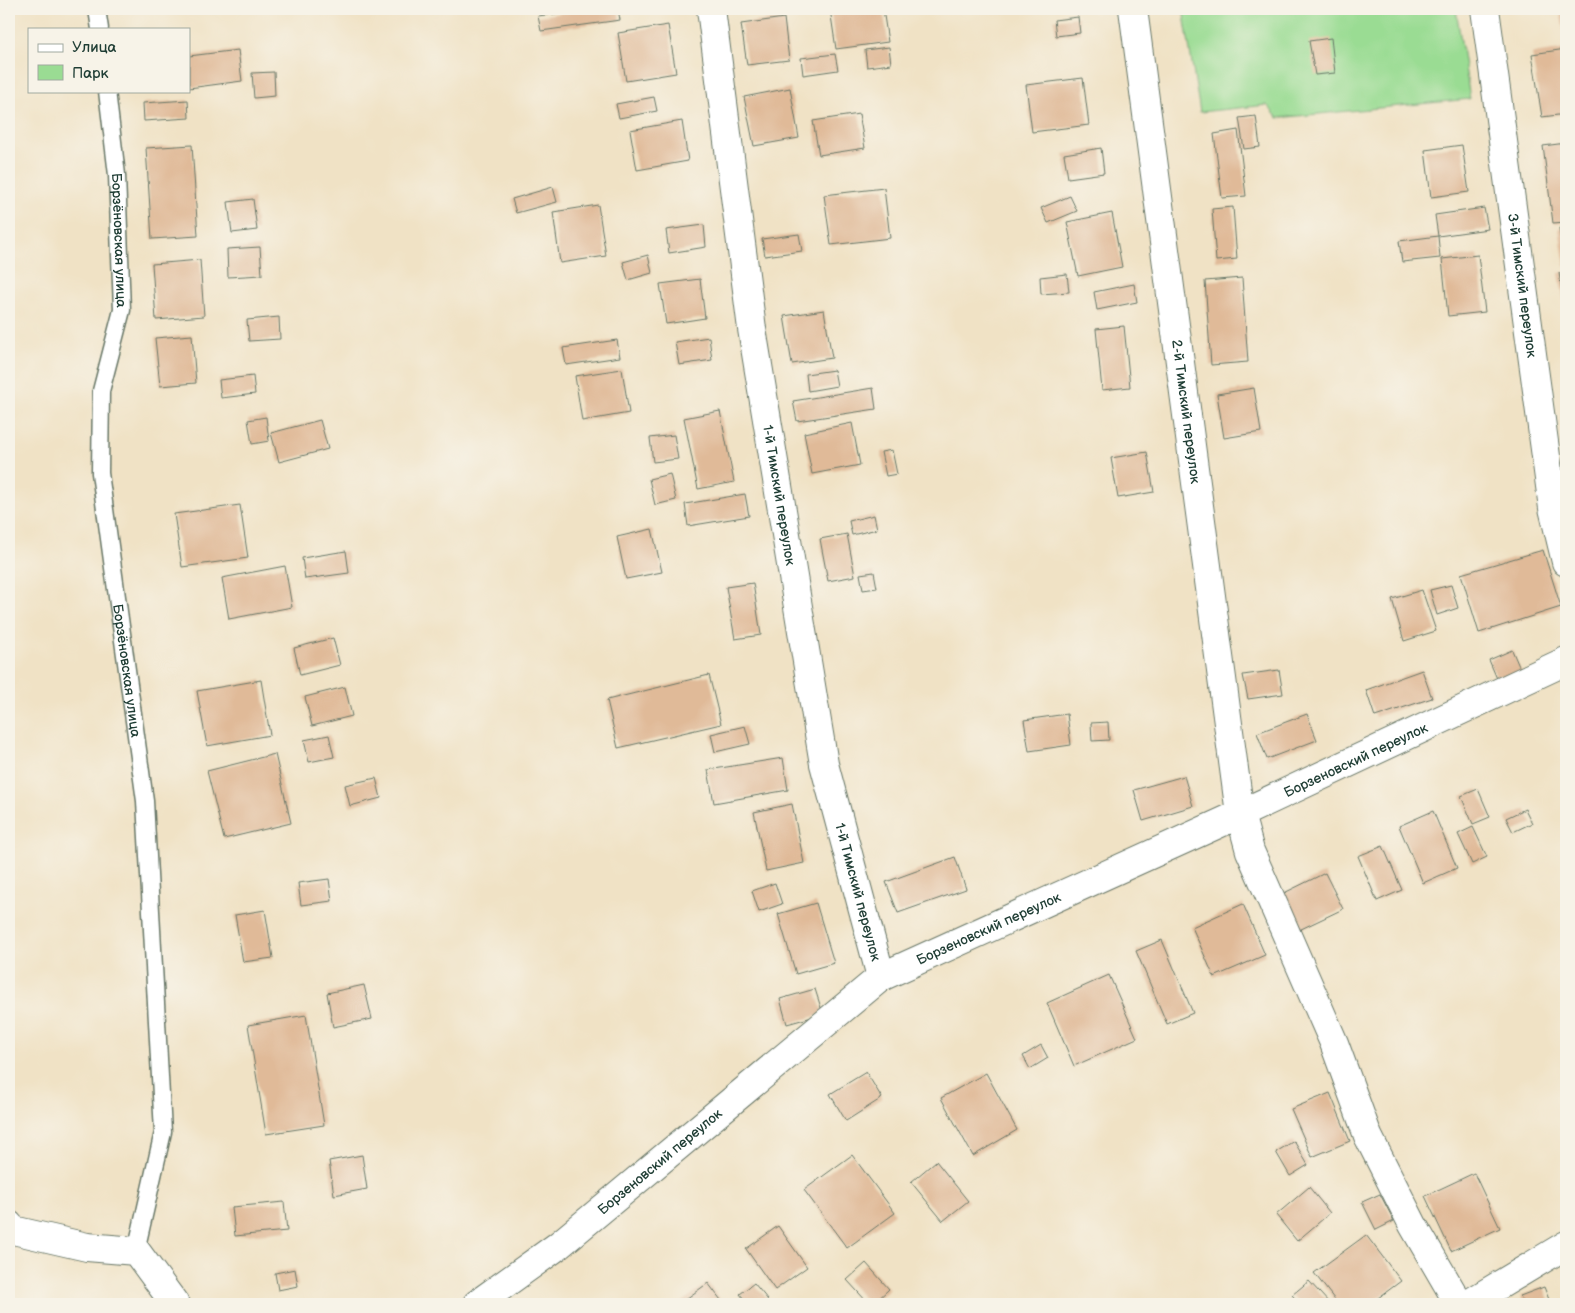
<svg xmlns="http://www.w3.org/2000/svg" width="1575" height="1313" viewBox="0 0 1575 1313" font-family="'Balsamiq Sans',sans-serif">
  <rect width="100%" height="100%" fill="#f7f3e8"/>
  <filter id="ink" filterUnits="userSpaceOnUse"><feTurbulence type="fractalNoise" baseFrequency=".02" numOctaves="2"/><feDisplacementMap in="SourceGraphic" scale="10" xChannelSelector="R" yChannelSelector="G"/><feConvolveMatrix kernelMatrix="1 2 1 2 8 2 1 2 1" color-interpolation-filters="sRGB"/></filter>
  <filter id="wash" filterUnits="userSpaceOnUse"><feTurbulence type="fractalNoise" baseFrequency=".0096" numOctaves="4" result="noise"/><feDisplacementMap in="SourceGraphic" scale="20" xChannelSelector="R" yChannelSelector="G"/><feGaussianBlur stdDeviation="1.12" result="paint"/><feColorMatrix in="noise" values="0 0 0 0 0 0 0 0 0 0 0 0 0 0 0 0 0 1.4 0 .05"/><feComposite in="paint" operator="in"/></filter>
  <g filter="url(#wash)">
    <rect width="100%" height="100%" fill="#f0e2c5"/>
    <path fill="#9adc93" stroke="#5c8c64" d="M 1183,9 L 1456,9 L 1470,99 L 1278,118 L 1267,105 L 1200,112 Z"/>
    <g id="blocks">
      <g fill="#e0ba98">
        <path d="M 593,9 L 618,9 L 620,20 L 541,31 L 538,16 Z"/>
        <path d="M 830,9 L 883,9 L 888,42 L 836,49 Z"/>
        <path d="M 1566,9 L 1566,32 L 1564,33 L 1560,10 Z"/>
        <path d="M 1078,17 L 1080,33 L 1056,36 L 1054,20 Z"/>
        <path d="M 784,18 L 789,60 L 747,65 L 741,24 Z"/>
        <path d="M 668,25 L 676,73 L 626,81 L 618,33 Z"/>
        <path d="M 1331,38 L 1335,73 L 1315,75 L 1309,41 Z"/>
        <path d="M 889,47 L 891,64 L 867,67 L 865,50 Z"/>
        <path d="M 1566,49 L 1566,114 L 1542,117 L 1532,54 Z"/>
        <path d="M 238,50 L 242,81 L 189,88 L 189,56 Z"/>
        <path d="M 835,54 L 838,70 L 803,75 L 801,58 Z"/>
        <path d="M 274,72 L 275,96 L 254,98 L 252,73 Z"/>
        <path d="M 1083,78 L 1089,125 L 1032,132 L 1026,85 Z"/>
        <path d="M 790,88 L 799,138 L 754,146 L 744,97 Z"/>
        <path d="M 654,97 L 657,111 L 619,118 L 616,104 Z"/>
        <path d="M 188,100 L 189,118 L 144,121 L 143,103 Z"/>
        <path d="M 859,114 L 865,148 L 819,155 L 813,121 Z"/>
        <path d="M 1256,116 L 1260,147 L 1244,149 L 1239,118 Z"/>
        <path d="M 682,121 L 688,161 L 637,170 L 630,130 Z"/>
        <path d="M 1238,130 L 1246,196 L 1222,198 L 1214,134 Z"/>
        <path d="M 1566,143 L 1566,222 L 1553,223 L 1543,146 Z"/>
        <path d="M 192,145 L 198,236 L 152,239 L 146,148 Z"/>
        <path d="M 1462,145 L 1469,192 L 1431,197 L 1425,150 Z"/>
        <path d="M 1101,148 L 1104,173 L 1068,178 L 1064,154 Z"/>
        <path d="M 553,187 L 557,202 L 516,213 L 512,199 Z"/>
        <path d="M 884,188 L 890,238 L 831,245 L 824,195 Z"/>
        <path d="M 1070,196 L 1077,211 L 1048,223 L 1041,208 Z"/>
        <path d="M 253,199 L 257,230 L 232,233 L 228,202 Z"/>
        <path d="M 598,205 L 606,256 L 560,263 L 553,212 Z"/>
        <path d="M 1233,207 L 1237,259 L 1216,261 L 1212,209 Z"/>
        <path d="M 1484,208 L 1488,229 L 1438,236 L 1435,215 Z"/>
        <path d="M 1112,213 L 1122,267 L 1078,276 L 1067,222 Z"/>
        <path d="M 704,225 L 706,247 L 669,253 L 666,230 Z"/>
        <path d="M 1566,226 L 1566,265 L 1565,266 L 1559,228 Z"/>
        <path d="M 799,234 L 802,251 L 765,256 L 762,239 Z"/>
        <path d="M 1438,236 L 1440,258 L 1402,262 L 1399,241 Z"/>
        <path d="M 260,247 L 262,275 L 228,277 L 227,249 Z"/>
        <path d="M 648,255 L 652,273 L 628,280 L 623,262 Z"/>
        <path d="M 1478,255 L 1485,312 L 1448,316 L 1442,259 Z"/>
        <path d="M 200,260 L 204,316 L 156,320 L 152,264 Z"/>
        <path d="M 1566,272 L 1566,309 L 1565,309 L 1559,273 Z"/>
        <path d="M 1067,274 L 1069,292 L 1041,294 L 1040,277 Z"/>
        <path d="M 1242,278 L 1248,362 L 1211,365 L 1205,281 Z"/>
        <path d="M 700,279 L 705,318 L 666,324 L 660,284 Z"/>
        <path d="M 1134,284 L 1137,302 L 1097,310 L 1094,292 Z"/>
        <path d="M 824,310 L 832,358 L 792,364 L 784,316 Z"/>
        <path d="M 279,317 L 280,339 L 249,341 L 247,320 Z"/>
        <path d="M 1124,326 L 1130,387 L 1102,390 L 1096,329 Z"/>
        <path d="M 192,335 L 196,383 L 160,386 L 155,338 Z"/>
        <path d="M 709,337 L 712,360 L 679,365 L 675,342 Z"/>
        <path d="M 617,340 L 620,357 L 566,365 L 563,348 Z"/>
        <path d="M 622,369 L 629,413 L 582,421 L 575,376 Z"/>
        <path d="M 834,370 L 837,386 L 808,391 L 806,374 Z"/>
        <path d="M 253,376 L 255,394 L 221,398 L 219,380 Z"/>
        <path d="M 873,388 L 876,409 L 797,421 L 793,401 Z"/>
        <path d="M 1254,388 L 1261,432 L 1224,438 L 1217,394 Z"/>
        <path d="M 720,411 L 734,482 L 698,489 L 684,418 Z"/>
        <path d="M 266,417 L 269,441 L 252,444 L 248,420 Z"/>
        <path d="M 320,420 L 328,449 L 279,462 L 271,433 Z"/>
        <path d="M 852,423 L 860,465 L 812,474 L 804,433 Z"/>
        <path d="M 674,435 L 678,459 L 653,462 L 650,438 Z"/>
        <path d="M 892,450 L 897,474 L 886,476 L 881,452 Z"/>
        <path d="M 1147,452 L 1154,492 L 1118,498 L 1111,458 Z"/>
        <path d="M 670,474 L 676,500 L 655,505 L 649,479 Z"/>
        <path d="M 745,494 L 749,516 L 688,526 L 685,504 Z"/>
        <path d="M 240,505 L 248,558 L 182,567 L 174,514 Z"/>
        <path d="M 874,515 L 877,529 L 852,535 L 849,521 Z"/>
        <path d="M 652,529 L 662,572 L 626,579 L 617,537 Z"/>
        <path d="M 847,534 L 855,576 L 828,581 L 820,539 Z"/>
        <path d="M 1543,550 L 1561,607 L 1479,633 L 1461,574 Z"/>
        <path d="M 346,551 L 349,573 L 305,579 L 302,558 Z"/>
        <path d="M 285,566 L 292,607 L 229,619 L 222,578 Z"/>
        <path d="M 874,572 L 877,588 L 863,590 L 860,574 Z"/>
        <path d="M 753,583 L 761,635 L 735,639 L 726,587 Z"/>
        <path d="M 1451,585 L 1458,608 L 1437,615 L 1430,590 Z"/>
        <path d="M 1422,590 L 1436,631 L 1404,641 L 1392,599 Z"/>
        <path d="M 333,638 L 340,665 L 300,675 L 294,648 Z"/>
        <path d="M 1512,650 L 1524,678 L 1501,688 L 1489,660 Z"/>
        <path d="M 1279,670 L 1283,694 L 1248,699 L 1243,675 Z"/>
        <path d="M 1422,670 L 1432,698 L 1375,717 L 1366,690 Z"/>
        <path d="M 709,675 L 721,724 L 618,748 L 607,700 Z"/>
        <path d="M 261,680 L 270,735 L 207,746 L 197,691 Z"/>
        <path d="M 345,687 L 352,716 L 312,726 L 305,697 Z"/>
        <path d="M 1067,714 L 1071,745 L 1029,751 L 1024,720 Z"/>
        <path d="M 1307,714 L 1317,740 L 1267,759 L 1257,733 Z"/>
        <path d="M 1108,722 L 1109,740 L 1092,741 L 1091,723 Z"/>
        <path d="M 745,726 L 750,744 L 715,752 L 711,734 Z"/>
        <path d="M 329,735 L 334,757 L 309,762 L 304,740 Z"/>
        <path d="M 275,754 L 291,823 L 224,839 L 207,771 Z"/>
        <path d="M 783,758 L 788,790 L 714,803 L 708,770 Z"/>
        <path d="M 1184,776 L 1193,806 L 1143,821 L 1134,790 Z"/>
        <path d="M 376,778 L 381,798 L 350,806 L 345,785 Z"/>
        <path d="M 1478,789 L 1490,817 L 1473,824 L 1461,796 Z"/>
        <path d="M 792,804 L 804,863 L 766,871 L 754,812 Z"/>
        <path d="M 1525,809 L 1532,823 L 1513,832 L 1506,818 Z"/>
        <path d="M 1433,811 L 1457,868 L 1423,883 L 1399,826 Z"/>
        <path d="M 1473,827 L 1487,857 L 1472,864 L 1458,834 Z"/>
        <path d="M 1383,846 L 1402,890 L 1377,901 L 1358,856 Z"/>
        <path d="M 955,857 L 966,889 L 898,913 L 886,882 Z"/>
        <path d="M 1325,873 L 1343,909 L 1297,931 L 1280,895 Z"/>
        <path d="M 329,879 L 332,901 L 301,905 L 298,883 Z"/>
        <path d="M 775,883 L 782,904 L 759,912 L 752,891 Z"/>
        <path d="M 816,903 L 834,963 L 796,974 L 778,914 Z"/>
        <path d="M 1243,904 L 1265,955 L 1214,977 L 1192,927 Z"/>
        <path d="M 265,910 L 273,958 L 243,962 L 235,915 Z"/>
        <path d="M 1162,940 L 1193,1013 L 1167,1024 L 1136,951 Z"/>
        <path d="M 1109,975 L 1137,1038 L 1074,1066 L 1047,1003 Z"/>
        <path d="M 364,985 L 372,1019 L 333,1027 L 327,993 Z"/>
        <path d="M 815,989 L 823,1014 L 787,1024 L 780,999 Z"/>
        <path d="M 306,1015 L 324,1125 L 266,1134 L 248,1025 Z"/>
        <path d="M 1041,1045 L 1048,1058 L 1030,1069 L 1023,1056 Z"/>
        <path d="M 866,1072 L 882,1098 L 846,1121 L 830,1094 Z"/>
        <path d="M 986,1073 L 1017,1130 L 973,1156 L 941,1098 Z"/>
        <path d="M 1330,1093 L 1350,1141 L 1312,1157 L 1291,1109 Z"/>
        <path d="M 1294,1141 L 1308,1165 L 1290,1176 L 1276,1152 Z"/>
        <path d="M 362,1155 L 367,1189 L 334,1195 L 329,1161 Z"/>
        <path d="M 852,1155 L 895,1213 L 847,1248 L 804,1190 Z"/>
        <path d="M 936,1161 L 968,1201 L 943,1221 L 911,1182 Z"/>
        <path d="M 1474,1173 L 1500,1228 L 1451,1251 L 1425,1196 Z"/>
        <path d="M 1309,1187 L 1330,1213 L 1297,1241 L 1276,1215 Z"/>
        <path d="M 1380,1194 L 1394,1221 L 1376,1230 L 1362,1202 Z"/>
        <path d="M 284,1202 L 287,1231 L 235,1236 L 232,1207 Z"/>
        <path d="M 778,1226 L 807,1267 L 775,1290 L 746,1249 Z"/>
        <path d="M 1366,1235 L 1401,1281 L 1370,1304 L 1338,1304 L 1314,1273 Z"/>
        <path d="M 866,1263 L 889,1289 L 873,1304 L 869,1304 L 847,1280 Z"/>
        <path d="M 295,1269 L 298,1286 L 278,1290 L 275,1273 Z"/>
        <path d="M 1309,1281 L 1330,1304 L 1300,1304 L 1292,1295 Z"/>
        <path d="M 708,1283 L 724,1304 L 679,1304 Z"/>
        <path d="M 754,1283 L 768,1300 L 762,1304 L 748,1304 L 740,1294 Z"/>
        <path d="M 1544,1287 L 1550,1302 L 1543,1304 L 1524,1304 L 1520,1296 Z"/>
      </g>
    </g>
  </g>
  <g filter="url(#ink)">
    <use href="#blocks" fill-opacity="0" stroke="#687767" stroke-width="1"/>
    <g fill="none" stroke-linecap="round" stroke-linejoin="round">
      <g stroke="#687767" stroke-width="19">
        <g id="service">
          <path d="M 97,9 L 100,29"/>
          <path id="s1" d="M 107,91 L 117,175 L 122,310 L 101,391 L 100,473 L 145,801 L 163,1132 L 136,1251"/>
        </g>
      </g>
      <g stroke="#687767" stroke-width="30">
        <g id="minor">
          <path id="s2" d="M 711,9 L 752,329 L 824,764 L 881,977"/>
          <path id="s3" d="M 1133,9 L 1240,814 L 1250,851 L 1334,1043 L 1368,1136 L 1413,1225 L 1459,1304"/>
          <path id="s4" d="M 1485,9 L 1553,508 L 1566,562"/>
          <path d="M 9,1225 L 13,1230 L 87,1247 L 136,1251 L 175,1304"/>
          <path id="s5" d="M 477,1304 L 559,1245 L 881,977 L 1240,814 L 1566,661"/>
          <path d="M 1468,1304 L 1566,1245"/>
        </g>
      </g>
      <use href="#service" stroke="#fff" stroke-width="16"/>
      <use href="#minor" stroke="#fff" stroke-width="28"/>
    </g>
  </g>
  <g text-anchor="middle" stroke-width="5" stroke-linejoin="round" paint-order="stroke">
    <g font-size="14" fill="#1f3d34" stroke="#f7f3e8">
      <text dy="5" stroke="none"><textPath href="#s1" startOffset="150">Борзёновская улица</textPath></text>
      <text dy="5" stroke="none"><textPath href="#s4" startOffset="279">3-й Тимский переулок</textPath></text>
      <text dy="5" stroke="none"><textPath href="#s3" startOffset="406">2-й Тимский переулок</textPath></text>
      <text dy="5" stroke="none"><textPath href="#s2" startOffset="491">1-й Тимский переулок</textPath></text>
      <text dy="5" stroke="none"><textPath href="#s1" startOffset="585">Борзёновская улица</textPath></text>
      <text dy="5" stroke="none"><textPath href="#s5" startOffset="1042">Борзеновский переулок</textPath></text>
      <text dy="5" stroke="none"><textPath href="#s2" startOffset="896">1-й Тимский переулок</textPath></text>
      <text dy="5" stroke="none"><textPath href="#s5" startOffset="638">Борзеновский переулок</textPath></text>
      <text dy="5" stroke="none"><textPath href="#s5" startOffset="232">Борзеновский переулок</textPath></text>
    </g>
  </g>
  <rect width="1575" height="1313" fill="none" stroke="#f7f3e8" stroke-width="30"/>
  <rect x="28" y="28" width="162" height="65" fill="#f7f3e8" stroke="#a1aaa0"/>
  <rect x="38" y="44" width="25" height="8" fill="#ffffff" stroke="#a1aaa0"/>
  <text x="72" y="52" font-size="15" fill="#1f3d34">Улица</text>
  <rect x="38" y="65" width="25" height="15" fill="#9adc93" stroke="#a1aaa0"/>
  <text x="72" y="78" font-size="15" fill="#1f3d34">Парк</text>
</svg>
